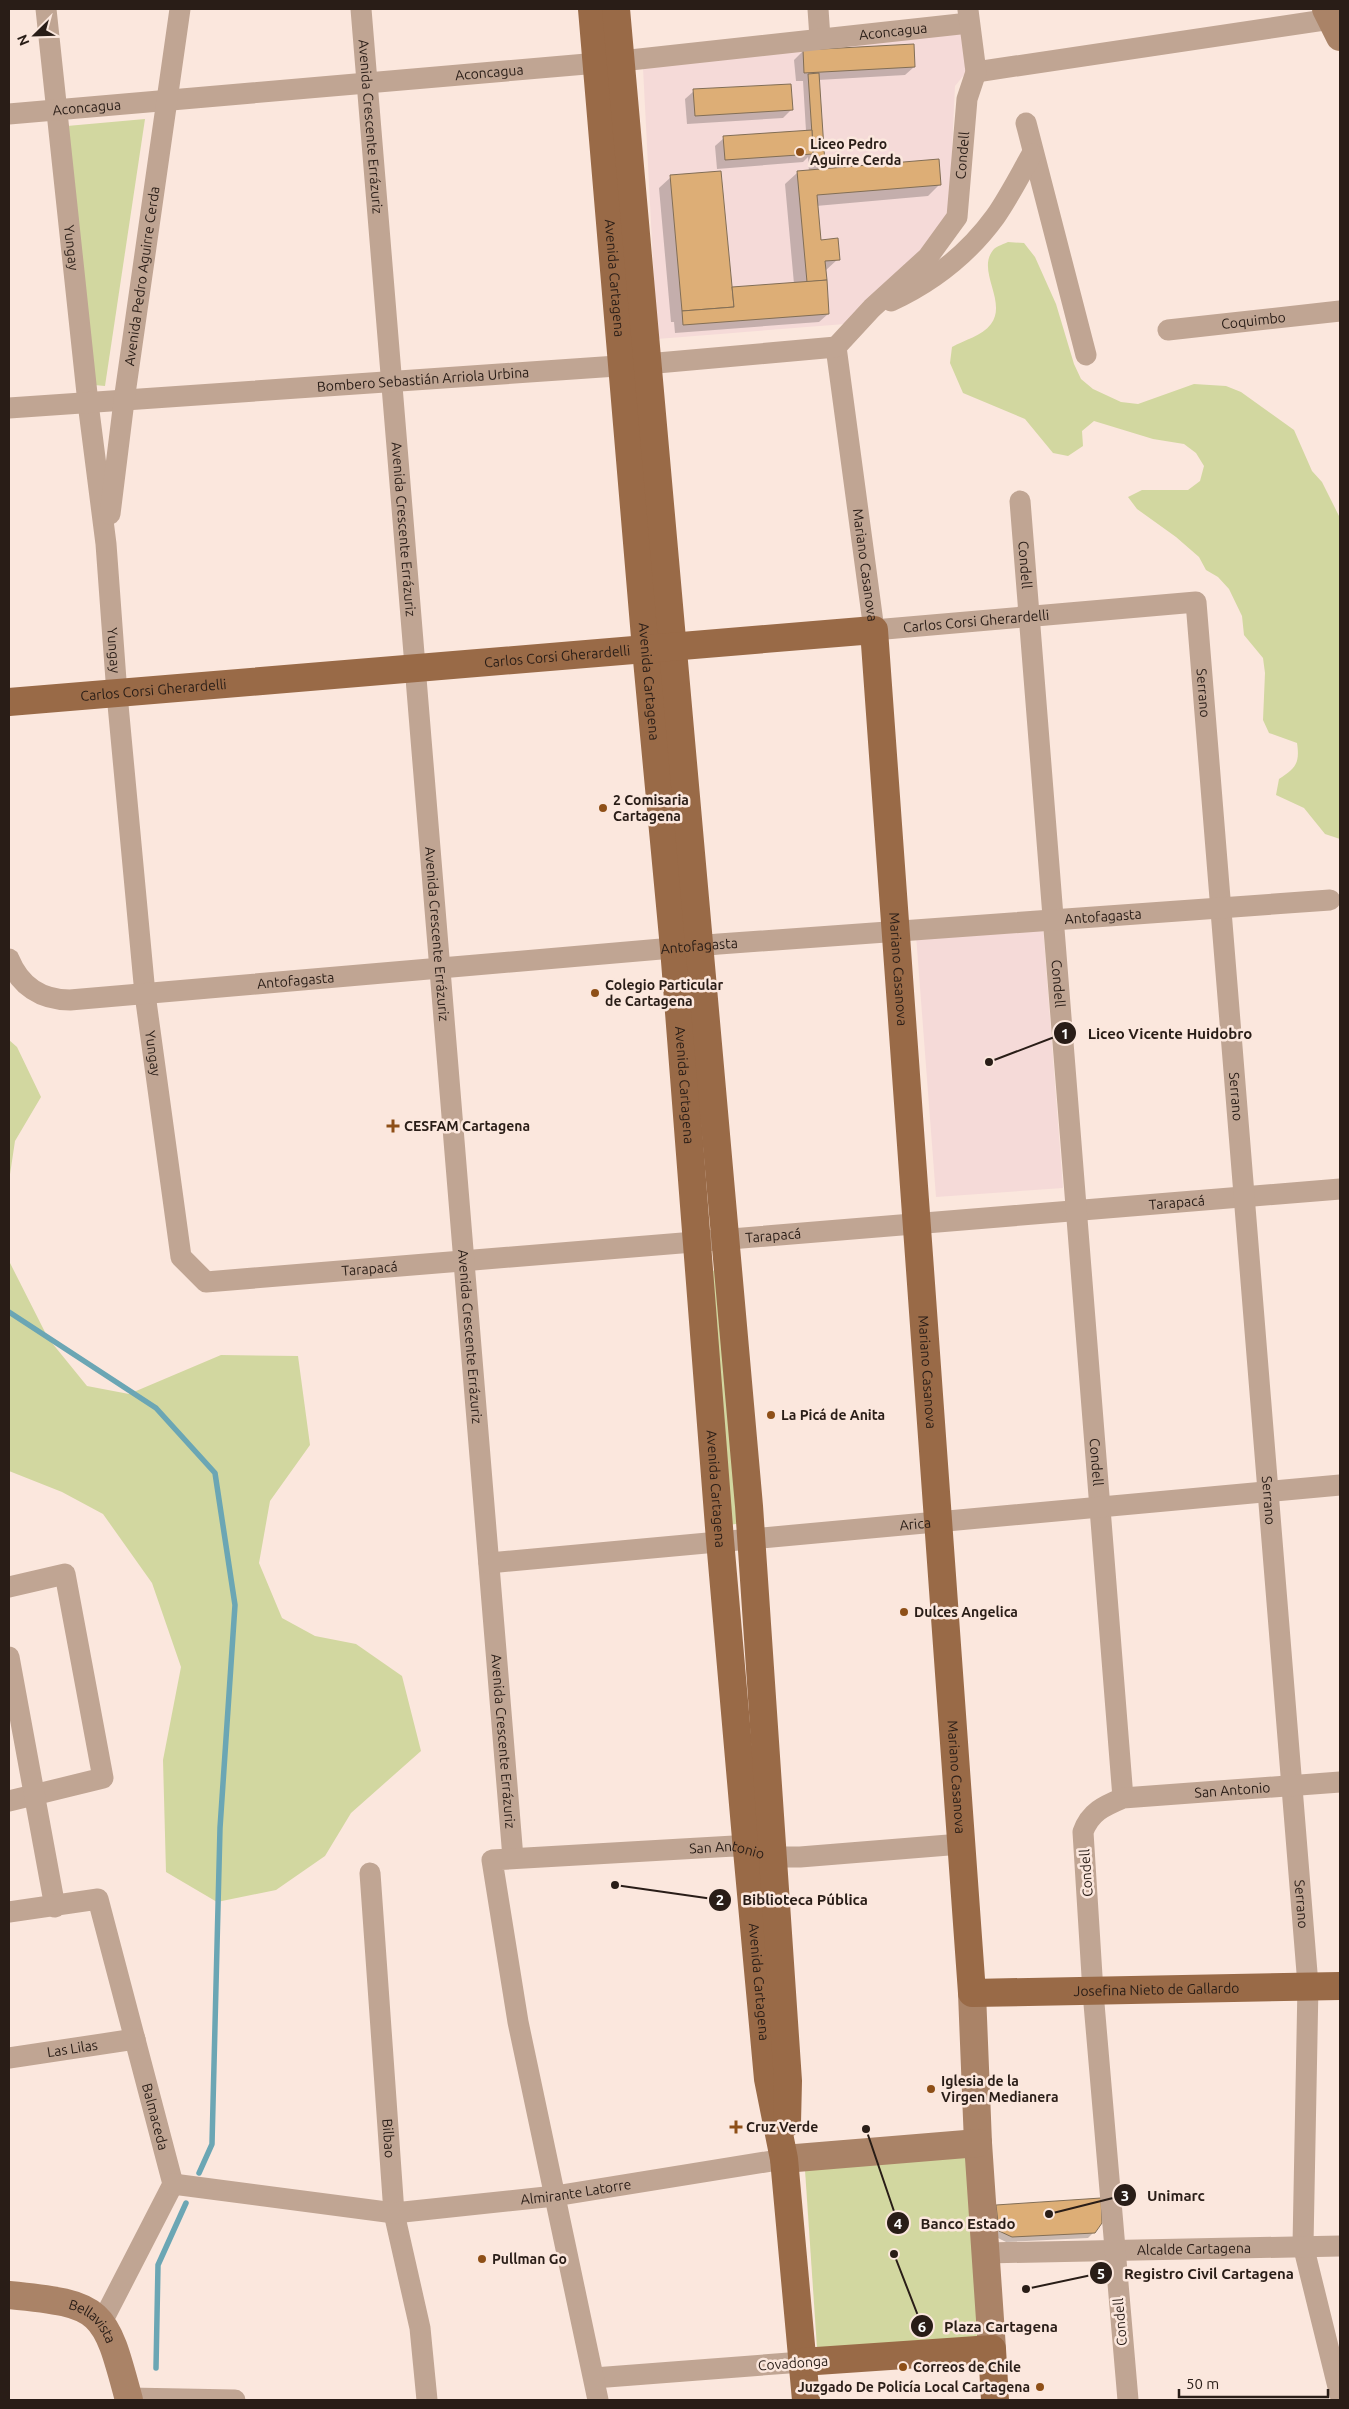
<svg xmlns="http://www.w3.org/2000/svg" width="1349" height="2409" viewBox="0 0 1349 2409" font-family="Ubuntu,sans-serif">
  <rect width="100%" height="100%" fill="#fbe7dd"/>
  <g fill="#f5dad8">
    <path d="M 961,31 L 973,64 L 955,86 L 949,217 L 916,260 L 845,324 L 657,339 L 643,68 Z"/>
    <path d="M 1043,926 L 1063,1188 L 936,1197 L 916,935 Z"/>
  </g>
  <g fill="#d2d7a0">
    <path d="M 145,119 L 105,386 L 94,385 L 67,126 Z"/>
    <path d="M 1008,242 L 1024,243 L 1035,257 L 1056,304 L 1074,364 L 1081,379 L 1093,389 L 1121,402 L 1138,404 L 1194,384 L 1226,386 L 1241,392 L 1294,430 L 1312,471 L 1322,482 L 1340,518 L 1340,839 L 1325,834 L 1304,808 L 1276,795 L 1279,779 C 1296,768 1300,763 1297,743 L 1269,733 L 1263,720 L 1265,673 L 1263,658 L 1244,635 L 1242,616 L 1229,589 L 1218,577 L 1206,570 L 1199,557 L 1176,537 L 1137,509 L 1128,497 L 1142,490 L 1188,490 L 1200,481 L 1204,466 L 1196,453 L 1184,444 L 1153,439 L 1094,421 L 1082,431 L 1083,446 L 1068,456 L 1053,453 L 1025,419 L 963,393 L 950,363 L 952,347 C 964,340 982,336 991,324 C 1008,301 975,270 994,249 C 997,246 1004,244 1008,242 Z"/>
    <path d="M 9,1040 L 17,1047 L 41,1097 L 15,1141 L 9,1181 Z"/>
    <path d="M 9,1261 L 48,1338 L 87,1386 L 129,1394 L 221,1355 L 298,1356 L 310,1445 L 270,1501 L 259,1563 L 282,1618 L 315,1636 L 356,1644 L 402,1676 L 421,1751 L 351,1813 L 325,1856 L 276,1890 L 217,1902 L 166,1872 L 163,1760 L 181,1667 L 152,1583 L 103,1514 L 62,1492 L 9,1471 Z"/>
    <path d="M 710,1270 L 720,1272 L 742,1523 L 729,1525 Z"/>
    <path d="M 972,2154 L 982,2337 L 817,2348 L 805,2170 Z"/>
  </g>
  <g fill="#0003">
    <path d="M 803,51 L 914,67 L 905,75 L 818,80 L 824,163 L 816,171 L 940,184 L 928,196 L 816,206 L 819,241 L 838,259 L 825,271 L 828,314 L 819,322 L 675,333 L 674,322 L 671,322 L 659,188 L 671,177 L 731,290 L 794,284 L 785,184 L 797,173 L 809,172 L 808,157 L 803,162 L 717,169 L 715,146 L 724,138 L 806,131 L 803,81 L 796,81 L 794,60 Z"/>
    <path d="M 694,91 L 792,109 L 783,118 L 687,124 L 685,99 Z"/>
    <path d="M 996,2207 L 1094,2232 L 1088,2238 L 1006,2242 L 994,2236 L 991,2212 Z"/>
  </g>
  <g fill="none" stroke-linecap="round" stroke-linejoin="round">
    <g stroke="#6ba6b4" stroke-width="5.5">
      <path d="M 9,1312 L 156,1408 L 215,1473 L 235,1605 L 220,1828 L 212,2144 L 199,2173"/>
      <path d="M 156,2368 L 158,2265 L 186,2203"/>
    </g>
  </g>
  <g fill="#ddae76" stroke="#826e56">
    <path d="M 914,44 L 915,67 L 804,73 L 803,50 Z"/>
    <path d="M 819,73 L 825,164 L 814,164 L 808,74 Z"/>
    <path d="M 791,84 L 793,110 L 695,116 L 693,89 Z"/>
    <path d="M 812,130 L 813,154 L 725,160 L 723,136 Z"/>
    <path d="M 939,159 L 941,185 L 817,195 L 821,240 L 838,238 L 840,260 L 825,261 L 827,280 L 807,282 L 797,171 Z"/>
    <path d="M 721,171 L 734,307 L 682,311 L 670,175 Z"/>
    <path d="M 827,280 L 829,314 L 683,325 L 682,311 L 734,307 L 732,287 Z"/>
    <path d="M 1101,2198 L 1102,2223 L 1095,2233 L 1012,2237 L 999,2231 L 996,2205 Z"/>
  </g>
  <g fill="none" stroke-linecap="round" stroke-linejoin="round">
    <g stroke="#c0a593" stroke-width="21">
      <path id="s1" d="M 46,9 L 88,403 L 106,544 L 117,694 L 145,994 L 181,1257 L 206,1282 L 1340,1189"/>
      <path id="s2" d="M 361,9 L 513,1858"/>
      <path d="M 818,9 L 820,38"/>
      <path d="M 976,72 L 1331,19"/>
      <path id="s3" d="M 9,114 L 621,61 L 969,23"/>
      <path d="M 1026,123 L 1086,355"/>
      <path d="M 891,301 C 932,282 968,254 995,217 C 1009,197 1020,175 1032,154"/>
      <path id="s4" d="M 1168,330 L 1340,311"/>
      <path id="s5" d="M 836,347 L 874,630 L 1196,602 L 1308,1985 L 1303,2245 L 1340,2395"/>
      <path id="s6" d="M 836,347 L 872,308 L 928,257 L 957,217 L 967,99 L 976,72 L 968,10"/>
      <path id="s7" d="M 9,408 L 646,364 L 836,347"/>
      <path id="s8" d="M 1020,501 L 1123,1798"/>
      <path id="s9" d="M 110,514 L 124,401 L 180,9"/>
      <path id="s10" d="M 9,959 C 20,986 41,1000 70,1000 L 719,944 L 1330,900"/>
      <path id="s11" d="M 489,1563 L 1340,1485"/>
      <path d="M 9,1587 L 65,1574 L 103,1778 L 9,1801"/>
      <path d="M 9,1657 L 55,1907"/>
      <path id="s12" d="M 370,1873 L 394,2213 L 420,2328 L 427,2400"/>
      <path id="s13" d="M 9,1912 L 98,1899 L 173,2184 L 102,2322"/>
      <path id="s14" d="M 9,2058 L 135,2039"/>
      <path id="s15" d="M 173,2184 L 394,2213 L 555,2196 L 784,2159"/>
      <path id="s16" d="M 986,2253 L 1340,2246"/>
      <path d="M 594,2378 L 802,2362"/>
      <path d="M 129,2398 L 235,2400"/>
      <path id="s17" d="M 598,2400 L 518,2022 L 492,1860 L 734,1846 L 774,1857 L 800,1857 L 961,1844"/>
      <path id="s18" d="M 1128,2400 L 1093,1992 L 1083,1832 C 1090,1812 1104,1806 1123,1798 L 1340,1782"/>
    </g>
    <g stroke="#aa8367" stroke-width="28">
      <path d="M 1326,9 L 1340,37"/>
      <path d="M 972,1993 L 978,2143 L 992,2349"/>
      <path d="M 784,2159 L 978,2143"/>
      <path id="s19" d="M 9,2295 C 104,2304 105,2310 129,2400"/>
    </g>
    <g stroke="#996a47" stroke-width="28">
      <path id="s20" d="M 592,9 L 646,649 L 674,948 L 720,1540 L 747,1850 L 768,2079 L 784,2159 L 806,2400"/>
      <path d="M 616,9 L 749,1506 L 788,2081 L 787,2123"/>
      <path id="s21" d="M 9,702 L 874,630 L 972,1993 L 1340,1986"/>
      <path d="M 802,2362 L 992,2349 L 995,2400"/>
    </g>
  </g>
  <g fill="#8e4f17" stroke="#fbe7dd" stroke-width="2">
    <circle cx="800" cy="152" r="5"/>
    <circle cx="603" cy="808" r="5"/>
    <circle cx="595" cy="993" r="5"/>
    <path d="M390.5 1118.5h5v5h5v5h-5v5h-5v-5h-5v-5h5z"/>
    <circle cx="771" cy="1415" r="5"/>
    <circle cx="904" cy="1612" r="5"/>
    <circle cx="931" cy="2089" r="5"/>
    <path d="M733.5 2119.5h5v5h5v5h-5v5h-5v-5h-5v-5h5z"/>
    <circle cx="482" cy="2259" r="5"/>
    <circle cx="903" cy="2367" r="5"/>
    <circle cx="1040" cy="2387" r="5"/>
  </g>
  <g text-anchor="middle" stroke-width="5" stroke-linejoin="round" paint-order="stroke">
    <g font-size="14" fill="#291d17" stroke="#fbe7dd">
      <text dy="5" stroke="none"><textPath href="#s3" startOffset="888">Aconcagua</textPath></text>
      <text dy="5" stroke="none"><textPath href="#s3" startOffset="482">Aconcagua</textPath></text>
      <text dy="5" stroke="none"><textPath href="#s3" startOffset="78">Aconcagua</textPath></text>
      <text dy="5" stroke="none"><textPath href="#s2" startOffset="118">Avenida Crescente Errázuriz</textPath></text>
      <text dy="5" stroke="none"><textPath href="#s6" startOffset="240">Condell</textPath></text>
      <text dy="5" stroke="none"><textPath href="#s1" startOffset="240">Yungay</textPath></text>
      <text dy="5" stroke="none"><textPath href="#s9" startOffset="240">Avenida Pedro Aguirre Cerda</textPath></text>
      <text dy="5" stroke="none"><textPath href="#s20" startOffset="270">Avenida Cartagena</textPath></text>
      <text dy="5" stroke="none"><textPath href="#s4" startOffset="86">Coquimbo</textPath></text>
      <text dy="5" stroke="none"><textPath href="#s7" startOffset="415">Bombero Sebastián Arriola Urbina</textPath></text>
      <text dy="5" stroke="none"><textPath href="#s2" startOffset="522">Avenida Crescente Errázuriz</textPath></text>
      <text dy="5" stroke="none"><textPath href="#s8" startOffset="64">Condell</textPath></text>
      <text dy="5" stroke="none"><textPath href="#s5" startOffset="220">Mariano Casanova</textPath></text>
      <text dy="5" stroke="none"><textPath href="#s5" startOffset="388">Carlos Corsi Gherardelli</textPath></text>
      <text dy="5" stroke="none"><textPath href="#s1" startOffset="645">Yungay</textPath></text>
      <text dy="5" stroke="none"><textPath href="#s21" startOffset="550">Carlos Corsi Gherardelli</textPath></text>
      <text dy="5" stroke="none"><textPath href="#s20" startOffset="675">Avenida Cartagena</textPath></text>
      <text dy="5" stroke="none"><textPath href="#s21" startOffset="145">Carlos Corsi Gherardelli</textPath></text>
      <text dy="5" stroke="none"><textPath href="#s5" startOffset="700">Serrano</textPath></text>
      <text dy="5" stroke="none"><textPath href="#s10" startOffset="1115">Antofagasta</textPath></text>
      <text dy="5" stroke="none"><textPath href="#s2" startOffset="928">Avenida Crescente Errázuriz</textPath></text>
      <text dy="5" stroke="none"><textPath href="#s10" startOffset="710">Antofagasta</textPath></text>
      <text dy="5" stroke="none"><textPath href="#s21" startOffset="1208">Mariano Casanova</textPath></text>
      <text dy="5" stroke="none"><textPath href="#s10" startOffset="305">Antofagasta</textPath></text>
      <text dy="5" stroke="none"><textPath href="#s8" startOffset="484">Condell</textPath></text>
      <text dy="5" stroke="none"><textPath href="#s1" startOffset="1050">Yungay</textPath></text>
      <text dy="5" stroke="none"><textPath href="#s20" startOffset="1080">Avenida Cartagena</textPath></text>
      <text dy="5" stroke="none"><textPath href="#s5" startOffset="1105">Serrano</textPath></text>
      <text dy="5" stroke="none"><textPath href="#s1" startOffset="2265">Tarapacá</textPath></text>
      <text dy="5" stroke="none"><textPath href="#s1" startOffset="1860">Tarapacá</textPath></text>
      <text dy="5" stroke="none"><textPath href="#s1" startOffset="1455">Tarapacá</textPath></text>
      <text dy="5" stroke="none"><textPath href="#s2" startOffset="1332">Avenida Crescente Errázuriz</textPath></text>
      <text dy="5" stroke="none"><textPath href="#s21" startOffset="1612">Mariano Casanova</textPath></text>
      <text dy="5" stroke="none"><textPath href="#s8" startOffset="964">Condell</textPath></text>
      <text dy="5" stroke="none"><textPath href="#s20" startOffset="1485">Avenida Cartagena</textPath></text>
      <text dy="5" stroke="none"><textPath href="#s5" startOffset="1510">Serrano</textPath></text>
      <text dy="5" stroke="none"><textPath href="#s11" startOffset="428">Arica</textPath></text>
      <text dy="5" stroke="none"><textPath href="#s2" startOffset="1738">Avenida Crescente Errázuriz</textPath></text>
      <text dy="5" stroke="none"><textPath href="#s21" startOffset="2018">Mariano Casanova</textPath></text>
      <text dy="5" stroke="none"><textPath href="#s18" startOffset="734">San Antonio</textPath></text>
      <text dy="5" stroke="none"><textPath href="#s17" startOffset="786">San Antonio</textPath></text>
      <text transform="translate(1086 1873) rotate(-94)" y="5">Condell</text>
      <text dy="5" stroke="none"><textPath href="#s5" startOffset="1915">Serrano</textPath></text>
      <text dy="5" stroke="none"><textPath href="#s20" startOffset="1980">Avenida Cartagena</textPath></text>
      <text dy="5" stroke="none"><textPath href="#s21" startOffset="2419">Josefina Nieto de Gallardo</textPath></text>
      <text dy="5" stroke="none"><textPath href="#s14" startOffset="64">Las Lilas</textPath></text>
      <text dy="5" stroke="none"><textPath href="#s13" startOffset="315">Balmaceda</textPath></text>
      <text dy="5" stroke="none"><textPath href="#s12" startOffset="266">Bilbao</textPath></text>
      <text dy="5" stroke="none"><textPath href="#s15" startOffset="406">Almirante Latorre</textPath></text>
      <text dy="5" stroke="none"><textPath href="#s16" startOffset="208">Alcalde Cartagena</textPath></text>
      <text transform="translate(1120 2322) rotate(-95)" y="5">Condell</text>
      <text dy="5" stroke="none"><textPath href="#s19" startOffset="91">Bellavista</textPath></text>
      <text transform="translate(793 2363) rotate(-4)" y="5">Covadonga</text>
    </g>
    <g font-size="14" font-weight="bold" fill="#291d17" stroke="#fbe7dd" text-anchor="start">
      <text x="810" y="149">Liceo Pedro<tspan x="810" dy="16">Aguirre Cerda</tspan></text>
      <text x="613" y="805">2 Comisaria<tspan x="613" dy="16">Cartagena</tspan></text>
      <text x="605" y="990">Colegio Particular<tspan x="605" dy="16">de Cartagena</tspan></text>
      <text x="404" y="1131">CESFAM Cartagena</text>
      <text x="781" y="1420">La Picá de Anita</text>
      <text x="914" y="1617">Dulces Angelica</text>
      <text x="941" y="2086">Iglesia de la<tspan x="941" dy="16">Virgen Medianera</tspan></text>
      <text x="746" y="2132">Cruz Verde</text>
      <text x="492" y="2264">Pullman Go</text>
      <text x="913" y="2372">Correos de Chile</text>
      <text x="1030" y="2392" text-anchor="end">Juzgado De Policía Local Cartagena</text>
    </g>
  </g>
  <path fill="none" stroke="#291d17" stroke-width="2" d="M989 1062L1065 1033M615 1885L720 1900M1049 2214L1125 2195M866 2129L898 2223M1026 2289L1101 2273M894 2254L922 2326"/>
  <g fill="#291d17" stroke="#fbe7dd" stroke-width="2">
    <circle cx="989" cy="1062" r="5"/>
    <circle cx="615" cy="1885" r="5"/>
    <circle cx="1049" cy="2214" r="5"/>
    <circle cx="866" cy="2129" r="5"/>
    <circle cx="1026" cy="2289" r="5"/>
    <circle cx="894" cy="2254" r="5"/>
    <circle cx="1065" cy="1033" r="12"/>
    <circle cx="720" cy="1900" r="12"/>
    <circle cx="1125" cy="2195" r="12"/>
    <circle cx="898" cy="2223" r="12"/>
    <circle cx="1101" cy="2273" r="12"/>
    <circle cx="922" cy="2326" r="12"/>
  </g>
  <g font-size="15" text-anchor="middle" font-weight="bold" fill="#fff">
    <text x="1065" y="1039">1</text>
    <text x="720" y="1905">2</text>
    <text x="1125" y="2201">3</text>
    <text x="898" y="2229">4</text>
    <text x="1101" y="2279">5</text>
    <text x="922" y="2332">6</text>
  </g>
  <g font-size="15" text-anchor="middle" font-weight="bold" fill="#291d17" stroke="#fbe7dd" stroke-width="5" stroke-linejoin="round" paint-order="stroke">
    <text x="1170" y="1039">Liceo Vicente Huidobro</text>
    <text x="805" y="1905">Biblioteca Pública</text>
    <text x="1176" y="2201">Unimarc</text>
    <text x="968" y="2229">Banco Estado</text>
    <text x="1209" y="2279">Registro Civil Cartagena</text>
    <text x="1001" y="2332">Plaza Cartagena</text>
  </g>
  <rect width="1349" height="2409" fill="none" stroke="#291d17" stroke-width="20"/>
  <g transform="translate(35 35) rotate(247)" stroke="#fbe7dd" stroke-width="4" paint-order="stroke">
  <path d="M0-4L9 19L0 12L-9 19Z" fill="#291d17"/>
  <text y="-8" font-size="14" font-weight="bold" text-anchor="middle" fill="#291d17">N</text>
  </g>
  <path d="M1179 2389v8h149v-8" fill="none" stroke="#291d17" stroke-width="2.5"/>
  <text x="1186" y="2389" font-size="15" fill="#291d17" stroke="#fbe7dd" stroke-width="4" paint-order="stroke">50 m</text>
</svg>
